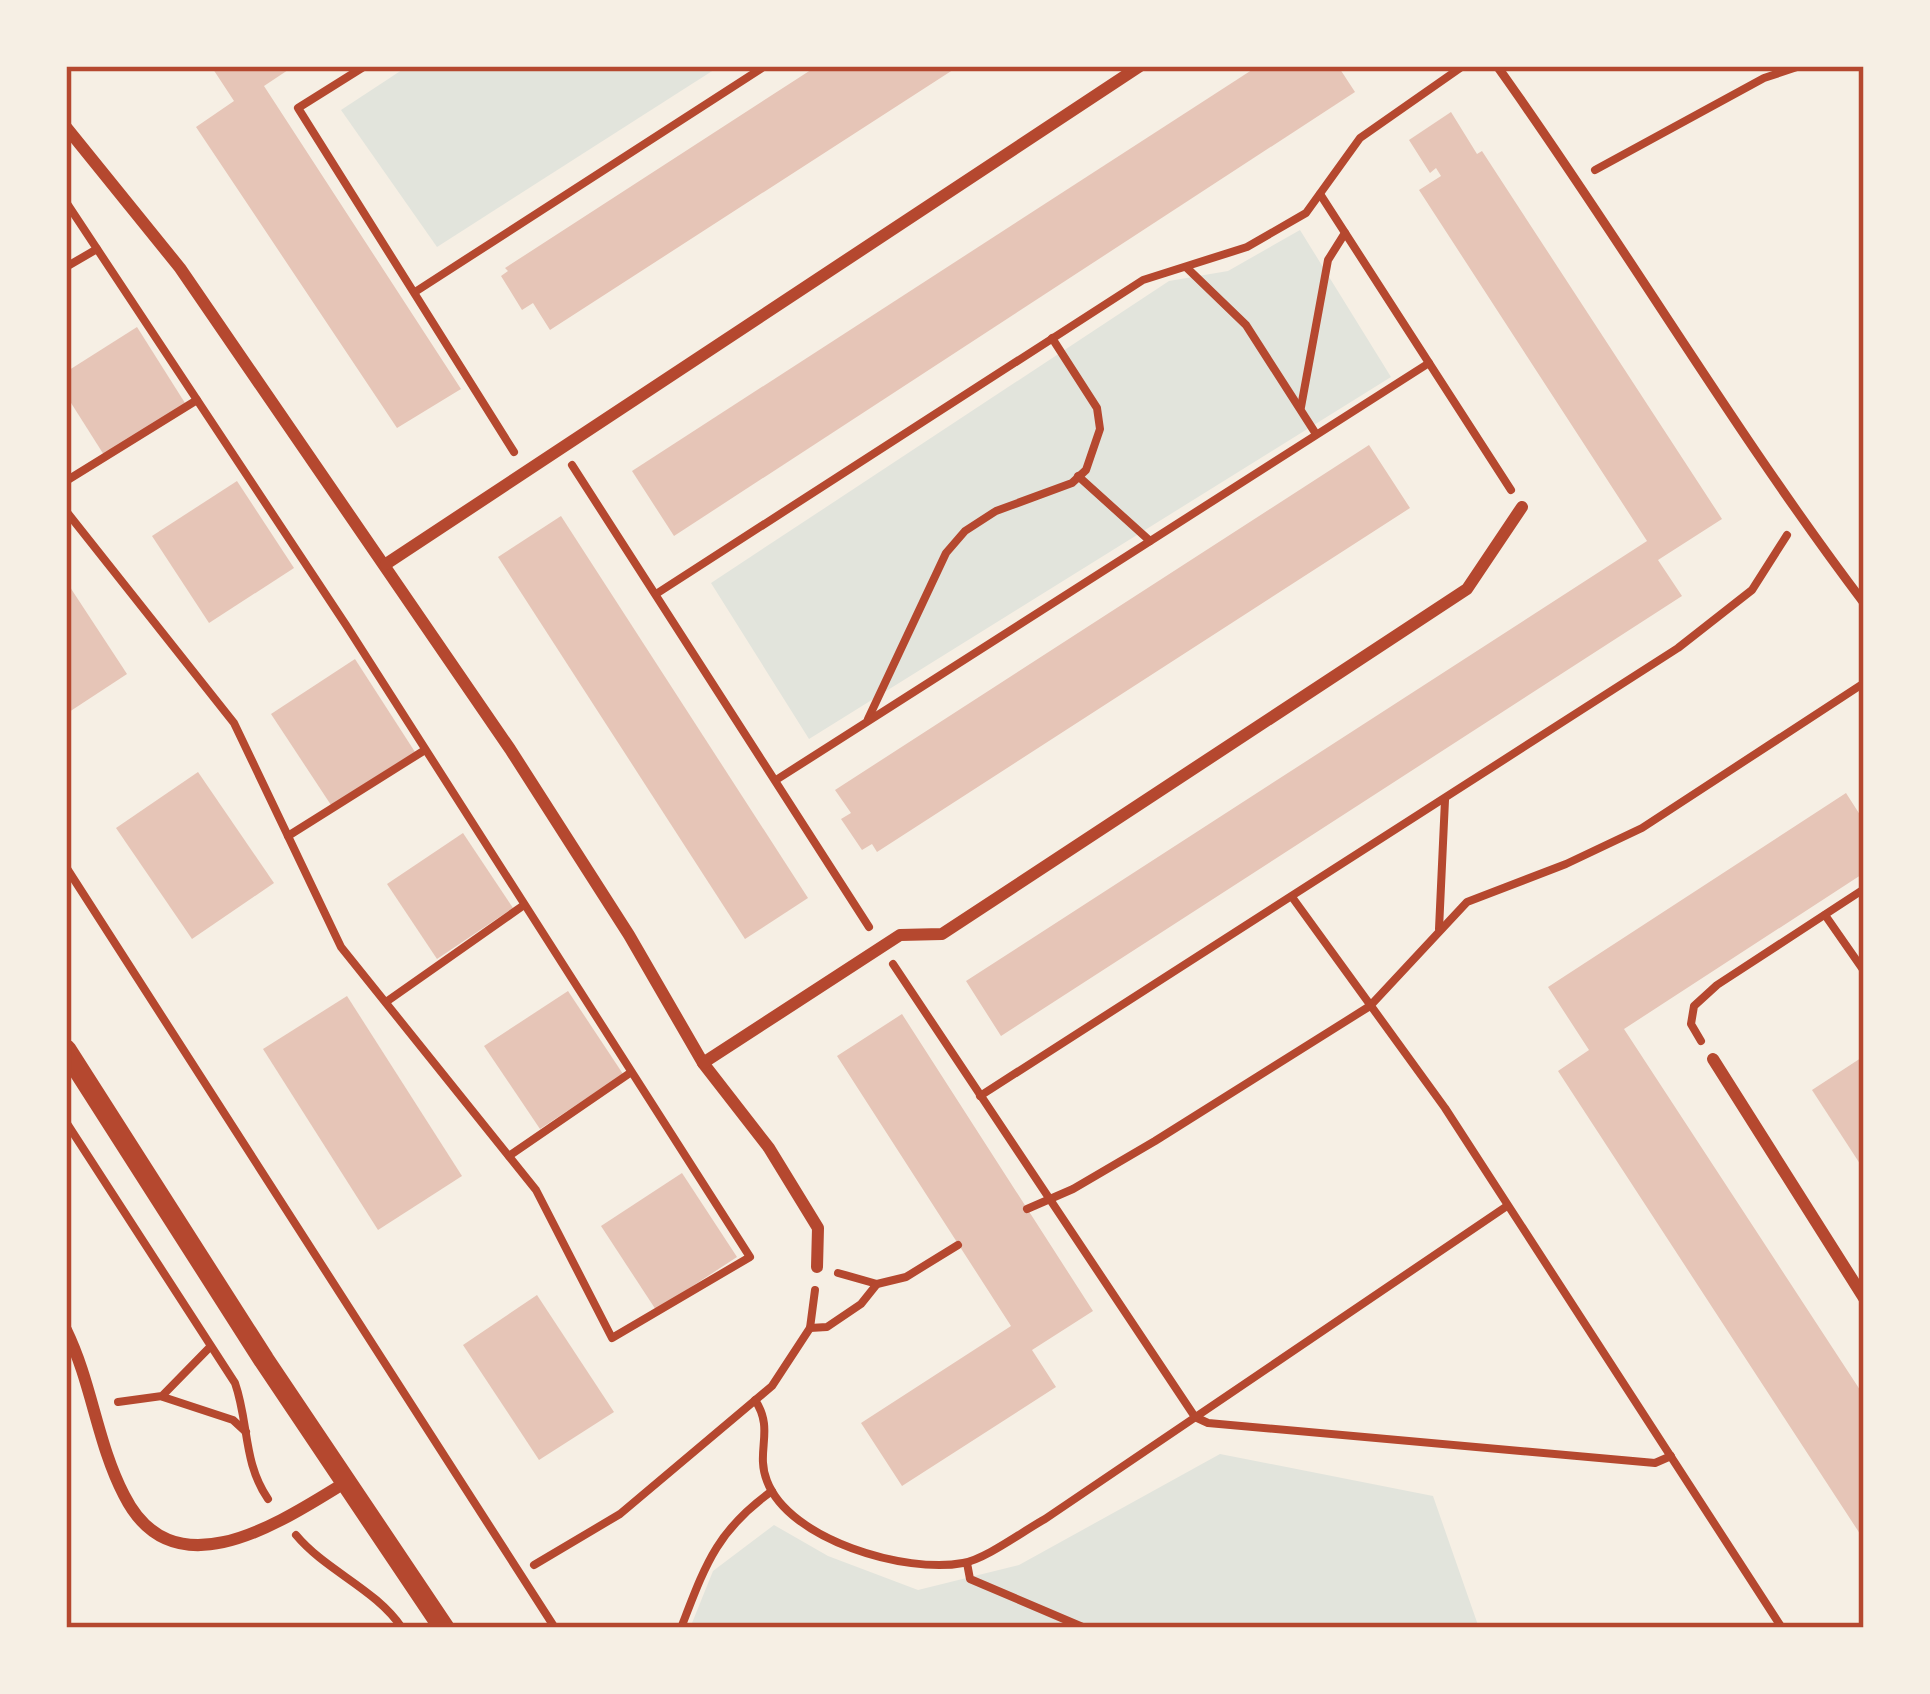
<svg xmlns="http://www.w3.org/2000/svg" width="1930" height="1694" viewBox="0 0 1930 1694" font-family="'Crimson Pro',serif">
  <rect width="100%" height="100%" fill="#f6efe4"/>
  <g fill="#e2e4dc">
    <path d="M 408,66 L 720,66 L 437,247 L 341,110 Z"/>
    <path d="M 1300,230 L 1391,377 L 809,739 L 711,583 L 1169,281 L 1228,271 Z"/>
    <path d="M 1220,1454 L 1433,1496 L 1479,1628 L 690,1628 L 713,1571 L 774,1525 L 828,1556 L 918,1590 L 1019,1565 Z"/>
  </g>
  <g fill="#e6c5b7">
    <path d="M 211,66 L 294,66 L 264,86 L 461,389 L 397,428 L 196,127 L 234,101 Z"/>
    <path d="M 817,66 L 959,66 L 550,330 L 533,303 L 522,310 L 501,276 L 508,271 L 505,268 Z"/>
    <path d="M 1258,66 L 1338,66 L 1355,92 L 674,536 L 632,471 Z"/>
    <path d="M 1451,112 L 1477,154 L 1482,151 L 1722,519 L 1658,560 L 1682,596 L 1001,1036 L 966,981 L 1647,541 L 1419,190 L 1441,176 L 1436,168 L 1430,173 L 1409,140 Z"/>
    <path d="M 137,327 L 185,403 L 104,455 L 66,395 L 66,372 Z"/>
    <path d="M 1369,445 L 1410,508 L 877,852 L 872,844 L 862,850 L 841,819 L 851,813 L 835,790 Z"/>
    <path d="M 237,481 L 294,568 L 209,623 L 152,536 Z"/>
    <path d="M 561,516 L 808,898 L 745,939 L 498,557 Z"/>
    <path d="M 66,581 L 127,674 L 66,714 Z"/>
    <path d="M 355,659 L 415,752 L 331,805 L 271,714 Z"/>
    <path d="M 198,772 L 274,883 L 192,939 L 116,828 Z"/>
    <path d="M 1846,793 L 1864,821 L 1864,873 L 1624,1029 L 1864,1396 L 1864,1540 L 1558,1071 L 1589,1050 L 1548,987 Z"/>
    <path d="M 463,833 L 513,908 L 437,959 L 387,884 Z"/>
    <path d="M 568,991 L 623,1074 L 540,1129 L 484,1046 Z"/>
    <path d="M 347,996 L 462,1176 L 378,1230 L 263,1049 Z"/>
    <path d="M 902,1014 L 1093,1311 L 1032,1350 L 1056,1387 L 902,1486 L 861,1423 L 1011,1326 L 837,1056 Z"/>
    <path d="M 1864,1056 L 1864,1170 L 1812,1090 Z"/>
    <path d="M 682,1173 L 737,1257 L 656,1310 L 601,1226 Z"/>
    <path d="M 537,1295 L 614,1412 L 539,1460 L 463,1345 Z"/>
  </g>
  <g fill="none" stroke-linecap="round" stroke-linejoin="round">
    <g stroke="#b5482f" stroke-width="8">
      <path d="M 365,66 L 298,108 L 514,452"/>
      <path d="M 1595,170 L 1764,78 L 1800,66"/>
      <path d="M 1320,194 L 1511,490"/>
      <path d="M 66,202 L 346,625 L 750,1257 L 612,1338 L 536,1190 L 341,947 L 234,723 L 66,511"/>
      <path d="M 66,267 L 97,249"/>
      <path d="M 1187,268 L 1246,325 L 1316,434"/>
      <path d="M 415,292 L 765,66"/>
      <path d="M 1301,407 L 1328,260 L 1345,233"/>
      <path d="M 572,465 L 869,927"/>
      <path d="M 1078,476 L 1150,541"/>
      <path d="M 66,481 L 197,400"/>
      <path d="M 656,594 L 1143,280 L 1247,247 L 1306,213 L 1360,138 L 1463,66"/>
      <path d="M 868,719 L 946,553 L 965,531 L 996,511 L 1072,483 L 1086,470 L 1100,429 L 1097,408 L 1052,338"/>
      <path d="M 776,780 L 1429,363"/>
      <path d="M 288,836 L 425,750"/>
      <path d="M 66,867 L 555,1628"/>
      <path d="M 1292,897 L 1445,1108 L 1782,1628"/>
      <path d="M 1825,915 L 1864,971"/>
      <path d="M 1439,929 L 1445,800"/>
      <path d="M 893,964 L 1195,1417 L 1208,1423 L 1655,1463 L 1671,1456"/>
      <path d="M 386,1002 L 524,905"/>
      <path d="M 1701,1041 L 1691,1024 L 1694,1006 L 1717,985 L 1864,889"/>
      <path d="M 980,1096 L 1678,648 L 1752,590 L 1787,535"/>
      <path d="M 66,1122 L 235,1383 C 249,1423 243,1463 268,1499"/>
      <path d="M 509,1156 L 630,1073"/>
      <path d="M 1027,1209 L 1073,1189 L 1155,1141 L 1370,1006 L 1467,902 L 1566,864 L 1642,828 L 1864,683"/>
      <path d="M 838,1273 L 877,1284"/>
      <path d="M 810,1328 L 815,1290"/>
      <path d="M 163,1397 L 233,1420 L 246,1432"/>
      <path d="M 755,1400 C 775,1430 755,1451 767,1481 C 789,1540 906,1574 963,1563 C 986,1559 1023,1531 1045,1519 L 1507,1206"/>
      <path d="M 118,1402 L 162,1396 L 209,1348"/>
      <path d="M 296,1535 C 326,1571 376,1589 402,1628"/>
      <path d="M 967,1563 L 970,1579 L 1085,1628"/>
      <path d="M 534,1565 L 620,1514 L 772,1386 L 810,1328 L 827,1327 L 861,1304 L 877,1284 L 906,1277 L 958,1245"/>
      <path d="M 681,1628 C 705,1566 716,1531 772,1491"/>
    </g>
    <path stroke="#b5482f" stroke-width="9" d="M 1497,66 C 1623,242 1733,430 1864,603"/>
    <g stroke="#b5482f" stroke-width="12">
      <path d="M 66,127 L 180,268 L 510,749 L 629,935 L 703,1063 L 769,1148 L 818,1228 L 817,1267"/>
      <path d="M 386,564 L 1140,66"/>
      <path d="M 1713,1059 L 1864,1298"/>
      <path d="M 703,1063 L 900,935 L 942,934 L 1467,589 L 1522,507"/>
      <path d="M 66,1330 C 92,1383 97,1443 124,1495 C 174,1595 282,1521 346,1482"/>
    </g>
    <path stroke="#b5482f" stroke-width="21" d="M 66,1050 L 264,1360 L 444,1628"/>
  </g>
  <rect width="1930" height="1694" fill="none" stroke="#f6efe4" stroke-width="138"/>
  <rect x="69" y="69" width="1792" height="1556" fill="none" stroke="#b5482f" stroke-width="4.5"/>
</svg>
